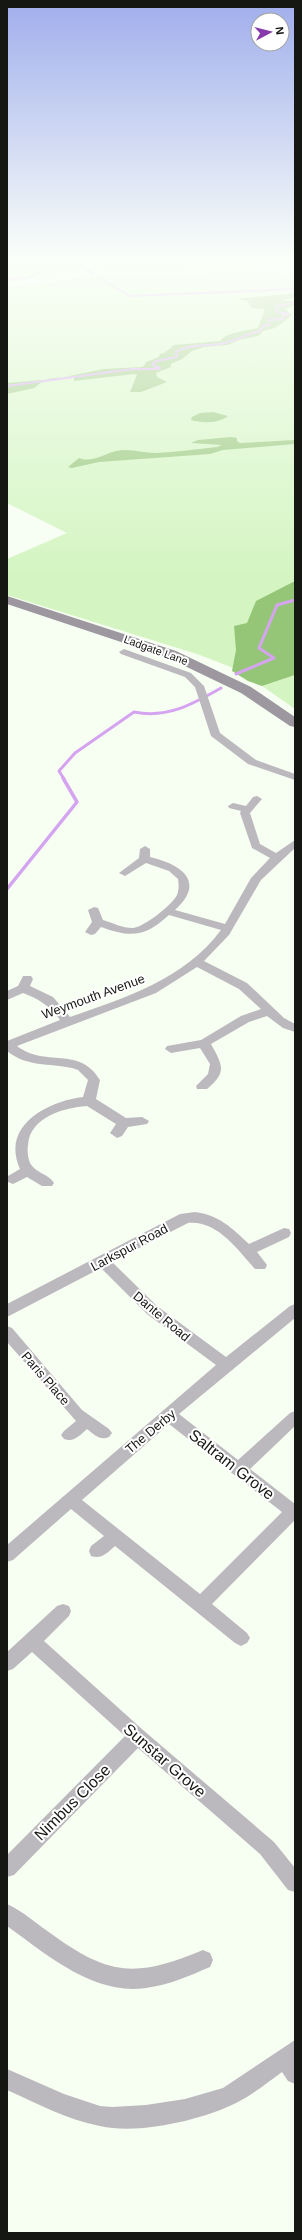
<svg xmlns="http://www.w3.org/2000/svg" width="302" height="2240" viewBox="0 0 302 2240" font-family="Helvetica,sans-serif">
  <rect width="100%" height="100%" fill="#f7fef2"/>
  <g fill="#d4f5c2">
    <path d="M 7,262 L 75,262 L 92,270 L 98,267 L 100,262 L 275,262 L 188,272 L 98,273 L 92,270 L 7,283 Z"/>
    <path d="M 218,271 L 295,273 L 295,600 L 241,671 L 200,655 L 7,595 L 7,559 L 67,533 L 7,503 L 7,288 L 105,274 L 188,274 Z"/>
    <path d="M 295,675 L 295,709 L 262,686 Z"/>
  </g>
  <g fill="#95c678">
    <path d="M 295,293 L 295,297 L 282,301 L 295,301 L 295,305 L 285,309 L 292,315 L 282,323 L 275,328 L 263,331 L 258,336 L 239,340 L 228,345 L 204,347 L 192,351 L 182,359 L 171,364 L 171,367 L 156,373 L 157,377 L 167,382 L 141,392 L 130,392 L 137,375 L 134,374 L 74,381 L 74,376 L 46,379 L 34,388 L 7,394 L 7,383 L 54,379 L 104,369 L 141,367 L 144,366 L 146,362 L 159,357 L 160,354 L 164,353 L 174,345 L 221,341 C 225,332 248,331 258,328 L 265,309 L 252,308 L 247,301 L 237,299 Z"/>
    <path d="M 213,412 L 228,416 C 218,424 202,423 191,420 L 192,417 L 200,413 Z"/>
    <path d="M 231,437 L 237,438 L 237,441 L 240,443 L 295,440 L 295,444 L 223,450 L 210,454 L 99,462 L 72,468 L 68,467 L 79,458 C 92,463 104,454 116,451 C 130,448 142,453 156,453 C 176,452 196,449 217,447 L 222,445 L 191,443 L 198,440 Z"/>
    <path d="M 295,581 L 295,675 L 262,686 L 248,681 L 232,671 L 236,650 L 234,626 L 247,623 L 256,601 Z"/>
  </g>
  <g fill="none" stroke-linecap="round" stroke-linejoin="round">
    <g stroke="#d5a4f1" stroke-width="2">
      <path d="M 72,262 L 94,274"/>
      <path d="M 98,277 L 130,296 L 295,289"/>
      <path d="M 7,279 L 28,278 L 39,272"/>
      <path d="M 7,386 L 133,369 L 158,369 L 160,368 L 152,365 L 156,361 L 177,357 L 176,352 C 191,343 208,347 225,343 C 237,340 247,334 260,331 L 263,326 L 269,325 L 269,320 L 283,319 L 283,316 L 289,314 L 277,312 L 276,308 L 278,306 L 295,303"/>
    </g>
    <g stroke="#d5a4f1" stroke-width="3">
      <path d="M 236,674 L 274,658 L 259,648 L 277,605 L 295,600"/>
      <path d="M 64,779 L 59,771 L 75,753 L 134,712 C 167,719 193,704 221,688"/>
    </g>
    <path stroke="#d5a4f1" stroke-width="3.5" d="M 7,889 L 77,802 L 63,778"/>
    <g fill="#bcb9be" fill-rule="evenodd">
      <path d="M 124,649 L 191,673 L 204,686 L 220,733 L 256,760 L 295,774 L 295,780 L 248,764 L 211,736 L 195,687 L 185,677 L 121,654 L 119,652 Z"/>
      <path d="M 257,796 L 262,799 L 250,813 L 260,844 L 276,853 L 295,840 L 295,848 L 261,880 L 229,935 L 204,961 L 247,983 L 284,1018 L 295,1024 L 295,1032 L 283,1028 L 267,1016 L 249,1022 L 211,1044 C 223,1066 227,1072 207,1089 L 197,1089 L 196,1086 L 208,1074 L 210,1064 L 200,1048 L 171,1053 L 165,1049 L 167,1046 L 201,1040 L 241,1016 L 261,1009 L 239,989 L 197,967 L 156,993 L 17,1046 C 45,1068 79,1045 100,1080 L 96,1099 L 126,1118 L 142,1117 L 149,1121 L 147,1124 L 128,1127 L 122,1136 L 117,1138 L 110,1133 L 116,1124 L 87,1106 C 63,1108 30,1117 28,1145 C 27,1151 28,1158 30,1163 C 35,1173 49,1174 54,1183 L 52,1186 L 42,1186 L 27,1177 L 13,1184 L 8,1182 L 8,1176 L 20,1169 C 0,1125 49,1101 83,1097 L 88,1080 L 78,1070 L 72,1068 C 49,1063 26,1067 7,1051 L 7,1041 L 60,1020 C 50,1006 39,999 23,993 L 7,1000 L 7,991 L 18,986 L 23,976 L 31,976 L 33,979 L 30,986 L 53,997 L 70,1017 C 125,998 185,979 221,930 L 169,915 C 145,937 131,938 101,927 L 95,934 L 91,935 L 85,932 L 92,922 L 88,910 L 94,907 L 98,908 L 103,920 C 113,923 122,928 133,928 C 144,927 172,905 177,895 C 179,890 179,885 178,879 L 169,871 L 146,863 L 125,876 L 119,873 L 139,858 L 140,849 L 145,846 L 150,849 L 150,857 C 180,864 207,881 175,910 L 225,924 L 251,878 L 270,858 L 252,848 L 240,813 L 241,811 L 229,808 L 228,806 L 233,803 L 246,806 L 253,797 Z"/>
      <path d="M 195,1212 C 219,1215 232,1228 249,1244 L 284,1228 L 289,1229 L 291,1233 L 289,1237 L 257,1252 L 267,1265 L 265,1269 L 255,1269 C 237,1249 217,1220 188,1223 L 112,1262 L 157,1306 L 226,1357 L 290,1306 L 295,1304 L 295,1318 L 179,1414 L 238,1460 L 290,1413 L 295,1411 L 295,1426 L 250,1469 L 295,1504 L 295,1520 L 212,1604 L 247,1633 L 250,1638 L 247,1643 L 241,1646 L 235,1643 L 115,1546 C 108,1552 102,1560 91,1556 L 89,1551 L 91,1546 L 104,1536 L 71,1509 L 13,1560 L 7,1562 L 7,1545 L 216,1365 L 147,1314 L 101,1268 L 7,1317 L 7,1304 L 180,1214 ZM 169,1424 L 282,1512 L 200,1594 L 82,1500 Z"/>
      <path d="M 7,1326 L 12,1328 L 82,1410 L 109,1429 L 112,1433 L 109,1437 C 100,1441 95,1435 87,1429 C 80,1435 74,1443 64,1439 L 61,1435 L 64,1431 L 76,1421 L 7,1342 Z"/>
      <path d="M 63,1604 L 69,1606 L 71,1611 L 69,1616 L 44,1641 L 143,1730 L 274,1842 L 295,1868 L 295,1892 L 288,1890 L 260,1854 L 138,1748 L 14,1875 L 7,1877 L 7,1855 L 125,1736 L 32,1652 L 13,1669 L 7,1671 L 7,1652 L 57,1606 Z"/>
      <path d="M 7,1904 C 23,1911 38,1925 53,1935 C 111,1977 138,1977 203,1950 L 210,1953 L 213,1960 L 210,1967 C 189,1976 169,1985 146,1988 C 94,1996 46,1954 7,1926 Z"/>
      <path d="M 295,2040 L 295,2084 L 288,2081 L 282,2072 C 267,2083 252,2095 236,2103 C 202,2120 138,2135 100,2126 C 68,2120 36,2103 7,2090 L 7,2069 L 64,2094 L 100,2106 L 112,2107 L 146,2105 L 185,2099 L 223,2088 Z"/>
    </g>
    <path fill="#9d98a0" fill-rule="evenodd" d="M 7,596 L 176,651 L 251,687 L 295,717 L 295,727 L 290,726 L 241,693 L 166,657 L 7,604 Z"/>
  </g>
  <linearGradient id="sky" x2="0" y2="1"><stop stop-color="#a0aeec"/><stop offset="0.45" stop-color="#fbfff9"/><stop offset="1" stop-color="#fbfff9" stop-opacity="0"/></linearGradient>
  <rect width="302" height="576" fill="url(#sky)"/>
  <g text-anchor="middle" stroke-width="4" stroke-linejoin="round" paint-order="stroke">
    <g font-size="11" fill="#151713" stroke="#fff">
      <text transform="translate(156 650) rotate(20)" y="4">Ladgate Lane</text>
    </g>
    <g font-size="13" fill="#151713" stroke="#fff">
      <text transform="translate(93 996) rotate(-20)" y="5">Weymouth Avenue</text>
      <text transform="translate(129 1247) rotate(-28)" y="5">Larkspur Road</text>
      <text transform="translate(162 1316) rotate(40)" y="5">Dante Road</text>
      <text transform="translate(46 1378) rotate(49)" y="5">Paris Place</text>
      <text transform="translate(150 1431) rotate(-40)" y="5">The Derby</text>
    </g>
    <g font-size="16" fill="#151713" stroke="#fff">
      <text transform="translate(232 1464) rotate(38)" y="6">Saltram Grove</text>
      <text transform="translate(165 1760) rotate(41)" y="6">Sunstar Grove</text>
      <text transform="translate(72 1802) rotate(-45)" y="6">Nimbus Close</text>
    </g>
  </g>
  <rect width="302" height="2240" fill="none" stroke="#151713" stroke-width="16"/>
  <g transform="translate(270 32) rotate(83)"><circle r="19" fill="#ffffff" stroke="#a1a2a1"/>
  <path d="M0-3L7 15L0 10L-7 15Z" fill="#8639aa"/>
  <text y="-6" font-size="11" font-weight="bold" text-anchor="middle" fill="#151713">N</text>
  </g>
</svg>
